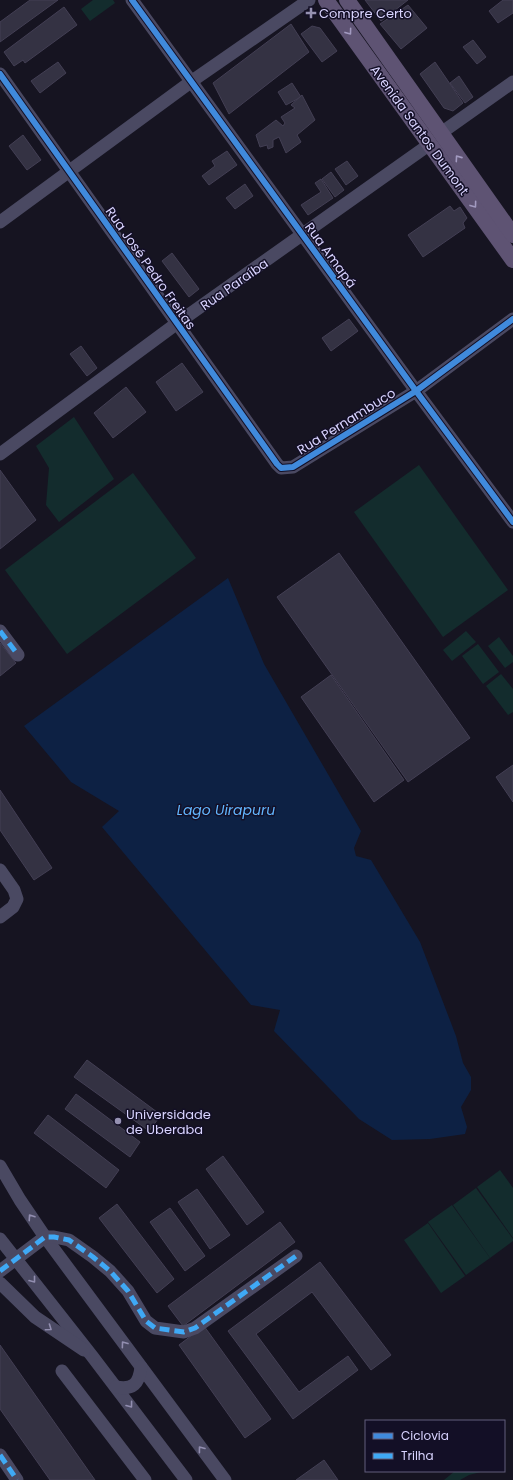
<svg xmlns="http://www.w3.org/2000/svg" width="513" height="1480" viewBox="0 0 513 1480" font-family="Poppins,sans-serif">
  <rect width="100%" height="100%" fill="#161421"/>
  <g fill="#132c2d">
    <path d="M 93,0 L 113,0 L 115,3 L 90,21 L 81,9 Z"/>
    <path d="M 74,417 L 114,479 L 59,522 L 46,505 L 49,468 L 36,446 Z"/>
    <path d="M 419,465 L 508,590 L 443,637 L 354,512 Z"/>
    <path d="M 133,473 L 196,558 L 67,654 L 5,570 Z"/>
    <path d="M 466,631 L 476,642 L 452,661 L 443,650 Z"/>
    <path d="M 499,637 L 513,656 L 513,662 L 505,668 L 488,646 Z"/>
    <path d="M 478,644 L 499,672 L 483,684 L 462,656 Z"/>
    <path d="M 501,674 L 513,689 L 513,712 L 508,715 L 486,686 Z"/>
    <path d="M 500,1170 L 513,1188 L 513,1238 L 477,1187 Z"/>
    <path d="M 476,1188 L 513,1239 L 513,1241 L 490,1258 L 453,1205 Z"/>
    <path d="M 452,1205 L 490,1258 L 466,1275 L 428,1222 Z"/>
    <path d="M 428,1223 L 465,1276 L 441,1293 L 404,1240 Z"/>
    <path d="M 455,1471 L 485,1471 L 469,1475 L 460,1480 L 444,1480 Z"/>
  </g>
  <path fill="#0d2144" d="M 228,578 L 264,664 L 361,831 L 354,848 L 356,856 L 371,860 L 420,942 L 456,1036 L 463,1063 L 471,1077 L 471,1090 L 461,1107 L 467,1127 L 465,1134 L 430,1139 L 392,1140 L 359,1119 L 274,1031 L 280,1010 L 251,1005 L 102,827 L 119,811 L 71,782 L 24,726 Z"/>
  <g fill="#343243" stroke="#433f54">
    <path d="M 30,0 L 58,0 L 0,42 L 0,22 Z"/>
    <path d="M 365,0 L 408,0 L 381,21 Z"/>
    <path d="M 503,0 L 513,0 L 513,13 L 498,23 L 489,11 Z"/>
    <path d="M 408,5 L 427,28 L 401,49 L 380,24 Z"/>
    <path d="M 64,7 L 77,25 L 25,63 L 23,60 L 14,66 L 4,52 Z"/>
    <path d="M 291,24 L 309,52 L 229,114 L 213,83 Z"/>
    <path d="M 312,26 L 320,28 L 337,51 L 322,62 L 301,34 Z"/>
    <path d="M 473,40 L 486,57 L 477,64 L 463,47 Z"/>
    <path d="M 58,62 L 66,73 L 40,93 L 31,81 Z"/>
    <path d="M 435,62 L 463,103 L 453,111 L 444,108 L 420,74 Z"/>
    <path d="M 459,76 L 473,97 L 465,103 L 450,83 Z"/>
    <path d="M 292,83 L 301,97 L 286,105 L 278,92 Z"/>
    <path d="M 302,95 L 315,120 L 297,135 L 301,142 L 286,153 L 279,137 L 273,140 L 273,147 L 268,149 L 267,145 L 260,147 L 256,135 L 276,120 L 283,126 L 285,123 L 281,117 L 295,108 L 291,105 Z"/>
    <path d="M 23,135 L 41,160 L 27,170 L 9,146 Z"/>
    <path d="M 227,151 L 237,165 L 209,185 L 202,176 L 215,166 L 212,161 Z"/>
    <path d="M 347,161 L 358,176 L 346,185 L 335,169 Z"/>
    <path d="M 331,172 L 344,190 L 335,197 L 322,179 Z"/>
    <path d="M 321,179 L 333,198 L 308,215 L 301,205 L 321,192 L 315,183 Z"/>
    <path d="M 245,184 L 253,196 L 235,209 L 226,198 Z"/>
    <path d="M 450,206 L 454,211 L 460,207 L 467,218 L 463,223 L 465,228 L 423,257 L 408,235 Z"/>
    <path d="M 172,253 L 199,289 L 189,297 L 162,261 Z"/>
    <path d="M 349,319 L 358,331 L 331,351 L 322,338 Z"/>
    <path d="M 81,346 L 97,368 L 87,376 L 70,354 Z"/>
    <path d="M 182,363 L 203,392 L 176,411 L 156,382 Z"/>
    <path d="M 126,387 L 146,412 L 113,438 L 94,413 Z"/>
    <path d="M 0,470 L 36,520 L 0,549 Z"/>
    <path d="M 339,553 L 470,738 L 408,782 L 277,597 Z"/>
    <path d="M 0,643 L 16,663 L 0,676 Z"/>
    <path d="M 331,675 L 404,780 L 374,802 L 301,697 Z"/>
    <path d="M 513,765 L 513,802 L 496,777 Z"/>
    <path d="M 0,790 L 52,868 L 34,880 L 0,830 Z"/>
    <path d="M 87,1060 L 161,1115 L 149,1131 L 74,1077 Z"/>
    <path d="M 76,1094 L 140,1142 L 130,1157 L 65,1109 Z"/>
    <path d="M 48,1115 L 119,1170 L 106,1188 L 34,1133 Z"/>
    <path d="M 223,1156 L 264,1212 L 247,1225 L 206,1169 Z"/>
    <path d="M 197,1189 L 230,1235 L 210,1249 L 178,1202 Z"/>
    <path d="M 117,1204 L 174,1279 L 157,1293 L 99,1218 Z"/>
    <path d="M 170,1208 L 205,1256 L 185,1271 L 150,1222 Z"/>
    <path d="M 280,1222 L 295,1242 L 183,1326 L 168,1306 Z"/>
    <path d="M 320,1262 L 391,1355 L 371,1370 L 312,1292 L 256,1334 L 299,1392 L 348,1356 L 358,1370 L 293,1419 L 228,1331 Z"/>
    <path d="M 204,1326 L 271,1419 L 245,1438 L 179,1345 Z"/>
    <path d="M 0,1345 L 90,1473 L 95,1480 L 50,1480 L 0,1409 Z"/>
    <path d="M 324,1460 L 338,1480 L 296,1480 Z"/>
  </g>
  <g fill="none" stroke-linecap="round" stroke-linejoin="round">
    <g stroke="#4a4962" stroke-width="13">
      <path d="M 132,0 L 416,391 L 513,522"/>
      <path d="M 0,74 L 277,464 L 281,468 L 293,467 L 416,391 L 513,319"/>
      <path d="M 441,133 L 513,82"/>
      <path d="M 0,222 L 192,81 L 309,0"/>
      <path d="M 0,454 L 176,324 L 430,144"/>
      <path d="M 0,631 L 18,655"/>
      <path d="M 0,870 L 14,890 L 17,899 L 13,907 L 0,917"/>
      <path d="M 0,1166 L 20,1200 L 45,1237 L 225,1480"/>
      <path d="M 0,1239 L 92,1356 L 186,1480"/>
      <path d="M 0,1271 L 45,1237 L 54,1237 L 69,1240 L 93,1257 L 110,1271 L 128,1291 L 146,1321 L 155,1328 L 184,1332 L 195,1328 L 296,1256"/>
      <path d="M 0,1283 L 35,1317 L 84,1350"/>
      <path d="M 62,1371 L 145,1480"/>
      <path d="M 116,1387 C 133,1390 139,1384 141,1367"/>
      <path d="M 0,1455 L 17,1480"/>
    </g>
    <g stroke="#5e5373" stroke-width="16">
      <path d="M 326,0 L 513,260"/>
      <path d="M 347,0 L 513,235"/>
    </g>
    <g stroke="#3fa9f5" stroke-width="5" stroke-dasharray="10 5" stroke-linecap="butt">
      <path d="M 0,631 L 18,655"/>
      <path d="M 0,1271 L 45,1237 L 54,1237 L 69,1240 L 93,1257 L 110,1271 L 128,1291 L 146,1321 L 155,1328 L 184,1332 L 195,1328 L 296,1256"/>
      <path d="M 0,1455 L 17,1480"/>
    </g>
    <g stroke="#130f26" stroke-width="8">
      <g id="cycleway">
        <path d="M 132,0 L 416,391 L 513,522"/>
        <path d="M 0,74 L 277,464 L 281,468 L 293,467 L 416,391 L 513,319"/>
      </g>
    </g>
    <use href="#cycleway" stroke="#408adc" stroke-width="6"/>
  </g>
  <defs><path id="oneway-chevron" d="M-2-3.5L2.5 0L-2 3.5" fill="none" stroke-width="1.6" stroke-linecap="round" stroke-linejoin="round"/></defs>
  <g stroke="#a29ac0">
    <use href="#oneway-chevron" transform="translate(349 32) rotate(54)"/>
    <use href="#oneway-chevron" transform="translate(458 158) rotate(-125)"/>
    <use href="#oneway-chevron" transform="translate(474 205) rotate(54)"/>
  </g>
  <g stroke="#928eb0">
    <use href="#oneway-chevron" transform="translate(31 1217) rotate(-124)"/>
    <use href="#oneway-chevron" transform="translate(33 1280) rotate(52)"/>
    <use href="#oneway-chevron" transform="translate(49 1328) rotate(35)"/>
    <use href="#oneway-chevron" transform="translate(124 1344) rotate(-126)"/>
    <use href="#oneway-chevron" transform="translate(130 1405) rotate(53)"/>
    <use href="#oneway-chevron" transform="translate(201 1449) rotate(-127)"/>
  </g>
  <g fill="#9591b1" stroke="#130f26" stroke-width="1.5">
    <path d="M309 7h4v4h4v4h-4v4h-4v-4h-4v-4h4z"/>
    <circle cx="118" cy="1121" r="4"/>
  </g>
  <g text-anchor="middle" stroke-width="3" stroke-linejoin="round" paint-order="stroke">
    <g font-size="13" fill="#d9d4ff" stroke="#130f26" text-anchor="start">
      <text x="319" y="18">Compre Certo</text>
      <text x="126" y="1119">Universidade<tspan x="126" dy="15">de Uberaba</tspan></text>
    </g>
    <g font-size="13" fill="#d9d4ff" stroke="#130f26">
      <text transform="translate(420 130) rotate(54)" y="5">Avenida Santos Dumont</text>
      <text transform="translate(331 255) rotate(54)" y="5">Rua Amapá</text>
      <text transform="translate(151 268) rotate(55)" y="5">Rua José Pedro Freitas</text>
      <text transform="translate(234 284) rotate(-35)" y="5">Rua Paraíba</text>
      <text transform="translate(346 421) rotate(-32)" y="5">Rua Pernambuco</text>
    </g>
    <g font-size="14" font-style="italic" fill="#62b6ff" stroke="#130f26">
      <text x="226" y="815">Lago Uirapuru</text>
    </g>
  </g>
  <rect x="365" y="1420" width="140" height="52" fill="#130f26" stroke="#625e7d"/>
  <rect x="373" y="1433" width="20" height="6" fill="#408adc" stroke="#625e7d"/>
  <text x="401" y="1440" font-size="12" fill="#d9d4ff">Ciclovia</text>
  <rect x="373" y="1453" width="20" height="6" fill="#3fa9f5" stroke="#625e7d"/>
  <text x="401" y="1460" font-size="12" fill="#d9d4ff">Trilha</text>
</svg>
